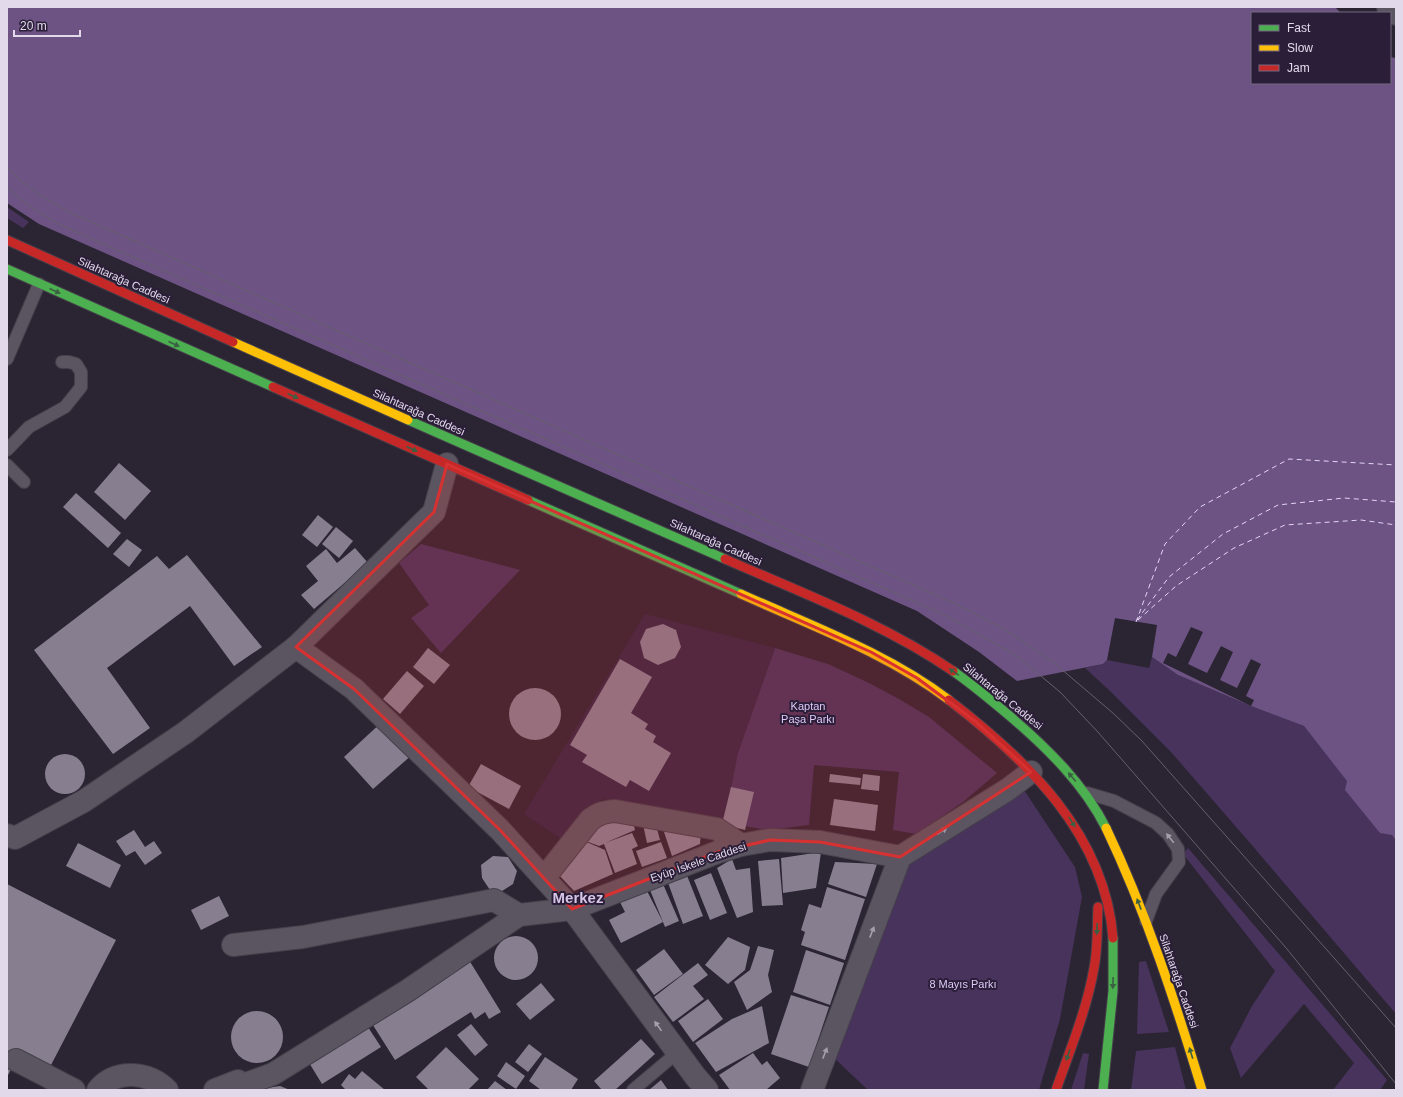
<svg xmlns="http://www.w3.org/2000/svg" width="1403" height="1097" viewBox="0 0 1403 1097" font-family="Arial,sans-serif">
  <rect width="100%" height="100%" fill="#2b2432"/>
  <path fill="#352643" d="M 645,614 L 775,648 L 738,753 L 724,823 L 602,799 L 569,844 L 524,814 Z"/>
  <g fill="#48335c">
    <path d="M 7,207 L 29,222 L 23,228 L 7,218 Z"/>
    <path d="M 421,544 L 520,570 L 441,653 L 411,618 L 429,605 L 399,563 Z"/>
    <path d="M 775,648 L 828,664 L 869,683 L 899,699 L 929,717 L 997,773 L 963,802 L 916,834 L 893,830 L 899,772 L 814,765 L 809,825 L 768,830 L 724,823 L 738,753 Z"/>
    <path d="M 1152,657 L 1178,675 L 1251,706 L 1304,726 L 1392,835 L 1396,841 L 1396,1014 L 1250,843 L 1171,752 L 1110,691 L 1085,668 L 1103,664 L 1107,660 L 1149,668 Z"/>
    <path d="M 1020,784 L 1075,867 L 1082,897 L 1060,1019 L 1039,1090 L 868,1090 L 833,1057 L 897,852 Z"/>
    <path d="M 1188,848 L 1387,1080 L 1380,1090 L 1333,1090 L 1354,1063 L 1304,1004 L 1241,1078 L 1230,1048 L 1252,1006 L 1275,971 L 1183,854 Z"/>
    <path d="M 1146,961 L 1169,1032 L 1137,1034 L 1139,962 Z"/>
    <path d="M 1175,1047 L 1186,1090 L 1131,1090 L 1136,1051 Z"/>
    <path d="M 1083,1053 L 1089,1054 L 1084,1090 L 1071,1090 Z"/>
  </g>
  <path fill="#6c5384" d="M 7,7 L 1335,7 L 1341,13 L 1252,13 L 1252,83 L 1390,83 L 1390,57 L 1396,58 L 1396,841 L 1392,835 L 1380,833 L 1345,790 L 1347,781 L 1304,726 L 1251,706 L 1178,675 L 1152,657 L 1157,625 L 1115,618 L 1107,660 L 1103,664 L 1017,681 L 979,652 L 917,611 L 39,224 L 7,203 Z"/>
  <path fill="#2b2432" d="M 1191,627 L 1203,632 L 1188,664 L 1207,673 L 1221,646 L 1233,652 L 1220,680 L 1237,688 L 1251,659 L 1261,664 L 1246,696 L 1254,700 L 1251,706 L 1163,663 L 1168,653 L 1176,657 Z"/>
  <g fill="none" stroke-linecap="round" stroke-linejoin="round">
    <g stroke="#e4d5f5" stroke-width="1" stroke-dasharray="5 4" stroke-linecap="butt">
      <path d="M 1137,620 L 1169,577 L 1223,534 L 1278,505 L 1344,498 L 1396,502"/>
      <path d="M 1138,620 L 1176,586 L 1234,548 L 1285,525 L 1361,520 L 1396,525"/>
      <path d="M 1136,622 L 1165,544 L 1200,507 L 1289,459 L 1396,465"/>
    </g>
  </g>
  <g fill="#877f90">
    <path d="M 119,463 L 151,491 L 125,520 L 94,492 Z"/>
    <path d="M 76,493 L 121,533 L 108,548 L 63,507 Z"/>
    <path d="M 318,515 L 333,527 L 317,547 L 302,535 Z"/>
    <path d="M 336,527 L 353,541 L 339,558 L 322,544 Z"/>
    <path d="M 127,539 L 142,550 L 129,567 L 113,554 Z"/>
    <path d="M 355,548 L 368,563 L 314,609 L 301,595 L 318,581 L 306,566 L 326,549 L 337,563 Z"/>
    <path d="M 187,555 L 262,647 L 234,666 L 190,606 L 107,668 L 150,728 L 113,754 L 34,650 L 157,556 L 169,569 Z"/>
    <path d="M 663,624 L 676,630 L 681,647 L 675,658 L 658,665 L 644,658 L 640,642 L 646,629 Z"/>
    <path d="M 428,648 L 450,665 L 434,684 L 413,667 Z"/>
    <path d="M 620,659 L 652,677 L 631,713 L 648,724 L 645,729 L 656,736 L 653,742 L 671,753 L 649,791 L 630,780 L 626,787 L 582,762 L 587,755 L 570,745 Z"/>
    <path d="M 407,671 L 424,686 L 400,714 L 383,699 Z"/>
    <circle cx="535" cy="714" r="26"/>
    <path d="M 383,721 L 413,754 L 373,789 L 344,757 Z"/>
    <circle cx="65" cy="774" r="20"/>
    <path d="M 481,764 L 521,786 L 509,809 L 468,787 Z"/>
    <path d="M 830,774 L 861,778 L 860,785 L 829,782 Z"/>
    <path d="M 863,774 L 880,776 L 879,791 L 861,789 Z"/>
    <path d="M 731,787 L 754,792 L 745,830 L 722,824 Z"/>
    <path d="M 834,799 L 878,805 L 875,831 L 830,825 Z"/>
    <path d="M 601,815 L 633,822 L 635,830 L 605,843 L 632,833 L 638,846 L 632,849 L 637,864 L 615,873 L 604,844 L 599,846 L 583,840 Z"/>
    <path d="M 642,820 L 655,821 L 660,840 L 647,843 Z"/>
    <path d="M 661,823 L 701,830 L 700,844 L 672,856 Z"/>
    <path d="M 134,830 L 145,847 L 154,841 L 162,853 L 145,865 L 135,851 L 126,856 L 116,841 Z"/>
    <path d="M 582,840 L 605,850 L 613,874 L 574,891 L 557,873 Z"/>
    <path d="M 661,842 L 667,858 L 642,867 L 636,851 Z"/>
    <path d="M 78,843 L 121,865 L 110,888 L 66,866 Z"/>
    <path d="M 821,852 L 816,888 L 783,893 L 781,858 Z"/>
    <path d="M 493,856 L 508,857 L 517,871 L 513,884 L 502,891 L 490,890 L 482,878 L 481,865 Z"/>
    <path d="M 732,859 L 736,870 L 750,868 L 753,912 L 737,918 L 717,868 Z"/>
    <path d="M 779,859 L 783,905 L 762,906 L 758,861 Z"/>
    <path d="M 835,862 L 877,864 L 866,897 L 828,884 Z"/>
    <path d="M 686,873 L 703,916 L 683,924 L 667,880 Z"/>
    <path d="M 711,873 L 727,913 L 710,920 L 694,880 Z"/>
    <path d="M 7,884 L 116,940 L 50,1067 L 16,1060 L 7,1077 Z"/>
    <path d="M 663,884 L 679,921 L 665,927 L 650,890 Z"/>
    <path d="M 827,887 L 865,899 L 845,960 L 801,945 L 805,932 L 801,930 L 809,904 L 821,908 Z"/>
    <path d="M 646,889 L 663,922 L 621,943 L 609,920 L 625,912 L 620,902 Z"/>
    <path d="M 219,896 L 229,916 L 201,930 L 191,910 Z"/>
    <circle cx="516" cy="958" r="22"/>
    <path d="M 728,937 L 750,947 L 745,970 L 728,984 L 705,965 Z"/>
    <path d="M 758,946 L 774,950 L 768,975 L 772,992 L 747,1010 L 734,982 L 750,970 Z"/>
    <path d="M 664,949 L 683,974 L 654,995 L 636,970 Z"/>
    <path d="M 806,950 L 844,963 L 830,1005 L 793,992 Z"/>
    <path d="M 469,960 L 501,1012 L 489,1019 L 485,1012 L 475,1019 L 471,1012 L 395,1060 L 371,1022 Z"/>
    <path d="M 698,963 L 708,975 L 693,986 L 704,999 L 673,1022 L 654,997 Z"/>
    <path d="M 541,983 L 555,1000 L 530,1020 L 516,1004 Z"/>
    <path d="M 791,995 L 829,1007 L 809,1067 L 771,1054 Z"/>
    <path d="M 708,999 L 723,1019 L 693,1042 L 678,1021 Z"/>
    <path d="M 762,1006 L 769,1043 L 716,1072 L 695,1043 L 732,1019 Z"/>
    <circle cx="257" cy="1037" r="26"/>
    <path d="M 366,1024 L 381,1047 L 322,1084 L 308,1061 Z"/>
    <path d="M 471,1024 L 488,1045 L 475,1056 L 457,1035 Z"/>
    <path d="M 641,1039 L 655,1054 L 615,1090 L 602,1090 L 594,1081 Z"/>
    <path d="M 529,1044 L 542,1054 L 528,1072 L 515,1062 Z"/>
    <path d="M 446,1047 L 479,1079 L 468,1090 L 429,1090 L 416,1077 Z"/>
    <path d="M 753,1053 L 762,1065 L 767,1061 L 780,1078 L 766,1090 L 730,1090 L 719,1075 Z"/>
    <path d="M 545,1057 L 578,1079 L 571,1090 L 541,1090 L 529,1081 Z"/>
    <path d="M 506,1062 L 525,1076 L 516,1089 L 497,1076 Z"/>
    <path d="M 362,1071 L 385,1090 L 346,1090 L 341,1085 L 349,1074 L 355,1079 Z"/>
    <path d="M 661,1080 L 668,1090 L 649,1090 Z"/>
    <path d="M 495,1081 L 507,1090 L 487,1090 Z"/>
    <path d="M 280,1086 L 290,1090 L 260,1090 L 260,1089 Z"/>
  </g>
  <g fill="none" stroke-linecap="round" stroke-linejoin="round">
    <g stroke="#453f4b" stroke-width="14">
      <g id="lane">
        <path d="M 7,359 L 39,284"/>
        <path d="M 7,450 L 29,427 L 65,407 L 81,387 L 81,372 L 76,364 L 69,362 L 62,362"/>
        <path d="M 7,465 L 24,482"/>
        <path d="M 1087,793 L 1114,801 L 1156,823 L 1168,834 L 1178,849 L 1179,862 L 1156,894 L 1146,921"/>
        <path d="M 633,1090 L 678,1052"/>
      </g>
    </g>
    <g stroke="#453f4b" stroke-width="24">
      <g id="street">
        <path d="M 1388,7 L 1396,14"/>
        <path d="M 296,647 L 354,689 L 500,830 L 572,909 L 695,1076 L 707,1090"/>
        <path d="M 7,835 L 15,838 L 84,801 L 186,732 L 296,647 L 434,512 L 447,464"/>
        <path d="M 544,878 L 590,820 C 599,813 604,812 615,811 L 717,829 L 741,845"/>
        <path d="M 233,945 L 303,937 L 494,900 L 519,915"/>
        <path d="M 16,1060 L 74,1090"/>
        <path d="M 240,1086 L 273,1074 L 407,991 L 519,915 L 572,909 L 718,852 L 741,845 L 770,840 L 820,842 L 900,857"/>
        <path d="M 98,1090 C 116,1068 149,1072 167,1090"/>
        <path d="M 215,1090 L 238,1081 L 241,1090"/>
        <path d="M 812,1090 L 900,857 L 1007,790 L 1031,772"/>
      </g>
    </g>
    <g stroke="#453f4b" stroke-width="11">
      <g id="fast">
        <path d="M 7,269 L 273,387"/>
        <path d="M 408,420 L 725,559"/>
        <path d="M 528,500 L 741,594"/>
        <path d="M 953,671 C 973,685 992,701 1011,717 C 1048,749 1084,784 1106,828"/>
        <path d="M 1103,1090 L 1113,991 L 1113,938"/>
      </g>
    </g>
    <g stroke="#453f4b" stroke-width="11">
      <g id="slow">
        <path d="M 233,342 L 408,420"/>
        <path d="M 741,594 C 812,626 887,653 949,700"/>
        <path d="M 1106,828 C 1146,912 1175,1001 1202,1090"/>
      </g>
    </g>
    <g stroke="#453f4b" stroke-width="11">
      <g id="jam">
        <path d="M 7,240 L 233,342"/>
        <path d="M 273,387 L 528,500"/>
        <path d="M 725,559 C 802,593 883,623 953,671"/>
        <path d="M 949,700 C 1027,760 1105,834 1113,938"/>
        <path d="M 1056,1090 C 1070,1050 1087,1009 1094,968 C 1098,948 1097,927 1098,907"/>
      </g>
    </g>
    <use href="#lane" stroke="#5b5561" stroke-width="12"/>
    <use href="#street" stroke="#5b5561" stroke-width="22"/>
    <use href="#fast" stroke="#4caf50" stroke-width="9"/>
    <use href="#slow" stroke="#ffc107" stroke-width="9"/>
    <use href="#jam" stroke="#c62828" stroke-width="9"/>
    <g stroke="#66606b" stroke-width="1">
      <path d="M 7,167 C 24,187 48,200 71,213 L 954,603 L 1004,629 L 1053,662 L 1114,714 L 1142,741 L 1396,1028"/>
      <path d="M 7,187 C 26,205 42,215 65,227 L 945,615 L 1017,656 L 1060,692 L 1097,731 L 1287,949 L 1396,1084"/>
    </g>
  </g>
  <defs><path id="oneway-solid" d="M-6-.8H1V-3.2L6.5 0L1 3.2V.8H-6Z"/></defs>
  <g fill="#3a5f43">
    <use href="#oneway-solid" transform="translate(55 291) rotate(24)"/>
    <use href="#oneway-solid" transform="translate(174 344) rotate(24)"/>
    <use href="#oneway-solid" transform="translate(293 396) rotate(24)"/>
    <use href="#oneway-solid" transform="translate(412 449) rotate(24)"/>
    <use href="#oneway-solid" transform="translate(954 672) rotate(-145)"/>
    <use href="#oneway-solid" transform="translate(1072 777) rotate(-130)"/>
    <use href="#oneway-solid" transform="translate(1072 822) rotate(58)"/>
    <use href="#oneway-solid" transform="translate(1139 904) rotate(-111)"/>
    <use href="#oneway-solid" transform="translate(1097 929) rotate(92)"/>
    <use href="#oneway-solid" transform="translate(1113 983) rotate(92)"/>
    <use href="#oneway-solid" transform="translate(1191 1053) rotate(-107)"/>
    <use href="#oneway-solid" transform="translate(1068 1055) rotate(109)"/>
  </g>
  <g fill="#a59ead">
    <use href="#oneway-solid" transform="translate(942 831) rotate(-33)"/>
    <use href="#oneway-solid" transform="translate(1170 838) rotate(-128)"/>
    <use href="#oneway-solid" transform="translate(872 932) rotate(-69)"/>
    <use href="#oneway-solid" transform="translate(658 1026) rotate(-126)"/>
    <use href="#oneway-solid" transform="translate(825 1053) rotate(-69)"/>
  </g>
  <path fill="#d73132" fill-opacity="0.2" stroke="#d73132" stroke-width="3" stroke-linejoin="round" d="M 447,464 L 871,652 L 917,678 L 975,721 L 1031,772 L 900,857 L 820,842 L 770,840 L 718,852 L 572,909 L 500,830 L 354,689 L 296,647 L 434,512 Z"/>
  <g text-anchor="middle" stroke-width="4" stroke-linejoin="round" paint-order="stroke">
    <g font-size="11" fill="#e2daeb" stroke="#2b1e38">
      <text transform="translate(124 280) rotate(24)" y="4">Silahtarağa Caddesi</text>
      <text transform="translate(419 412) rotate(24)" y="4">Silahtarağa Caddesi</text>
      <text transform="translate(716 542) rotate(24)" y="4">Silahtarağa Caddesi</text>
      <text transform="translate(1003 696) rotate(39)" y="4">Silahtarağa Caddesi</text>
      <text transform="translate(698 862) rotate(-19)" y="4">Eyüp İskele Caddesi</text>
      <text transform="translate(1179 981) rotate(71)" y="4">Silahtarağa Caddesi</text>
    </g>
    <g font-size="11" fill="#dfc9f8" stroke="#2b1e38">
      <text x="808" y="710">Kaptan<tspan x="808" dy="13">Paşa Parkı</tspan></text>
      <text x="963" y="988">8 Mayıs Parkı</text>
    </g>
    <g font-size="15" font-weight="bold" fill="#d5c5e7" stroke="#2b1e38">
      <text x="578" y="903">Merkez</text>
    </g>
  </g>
  <rect width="1403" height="1097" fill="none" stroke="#e2daeb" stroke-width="16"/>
  <rect x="1251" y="12" width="140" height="72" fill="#2b1e38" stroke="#746980"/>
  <rect x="1259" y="25" width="20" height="6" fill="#4caf50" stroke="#746980"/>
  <text x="1287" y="32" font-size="12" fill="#e2daeb">Fast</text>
  <rect x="1259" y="45" width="20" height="6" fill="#ffc107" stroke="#746980"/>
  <text x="1287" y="52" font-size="12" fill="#e2daeb">Slow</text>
  <rect x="1259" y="65" width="20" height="6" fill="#c62828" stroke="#746980"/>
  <text x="1287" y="72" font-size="12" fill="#e2daeb">Jam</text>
  <path d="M14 30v6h66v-6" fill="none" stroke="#e2daeb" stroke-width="2"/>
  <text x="20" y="30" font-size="12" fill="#e2daeb" stroke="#2b1e38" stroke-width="3" paint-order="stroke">20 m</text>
</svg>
